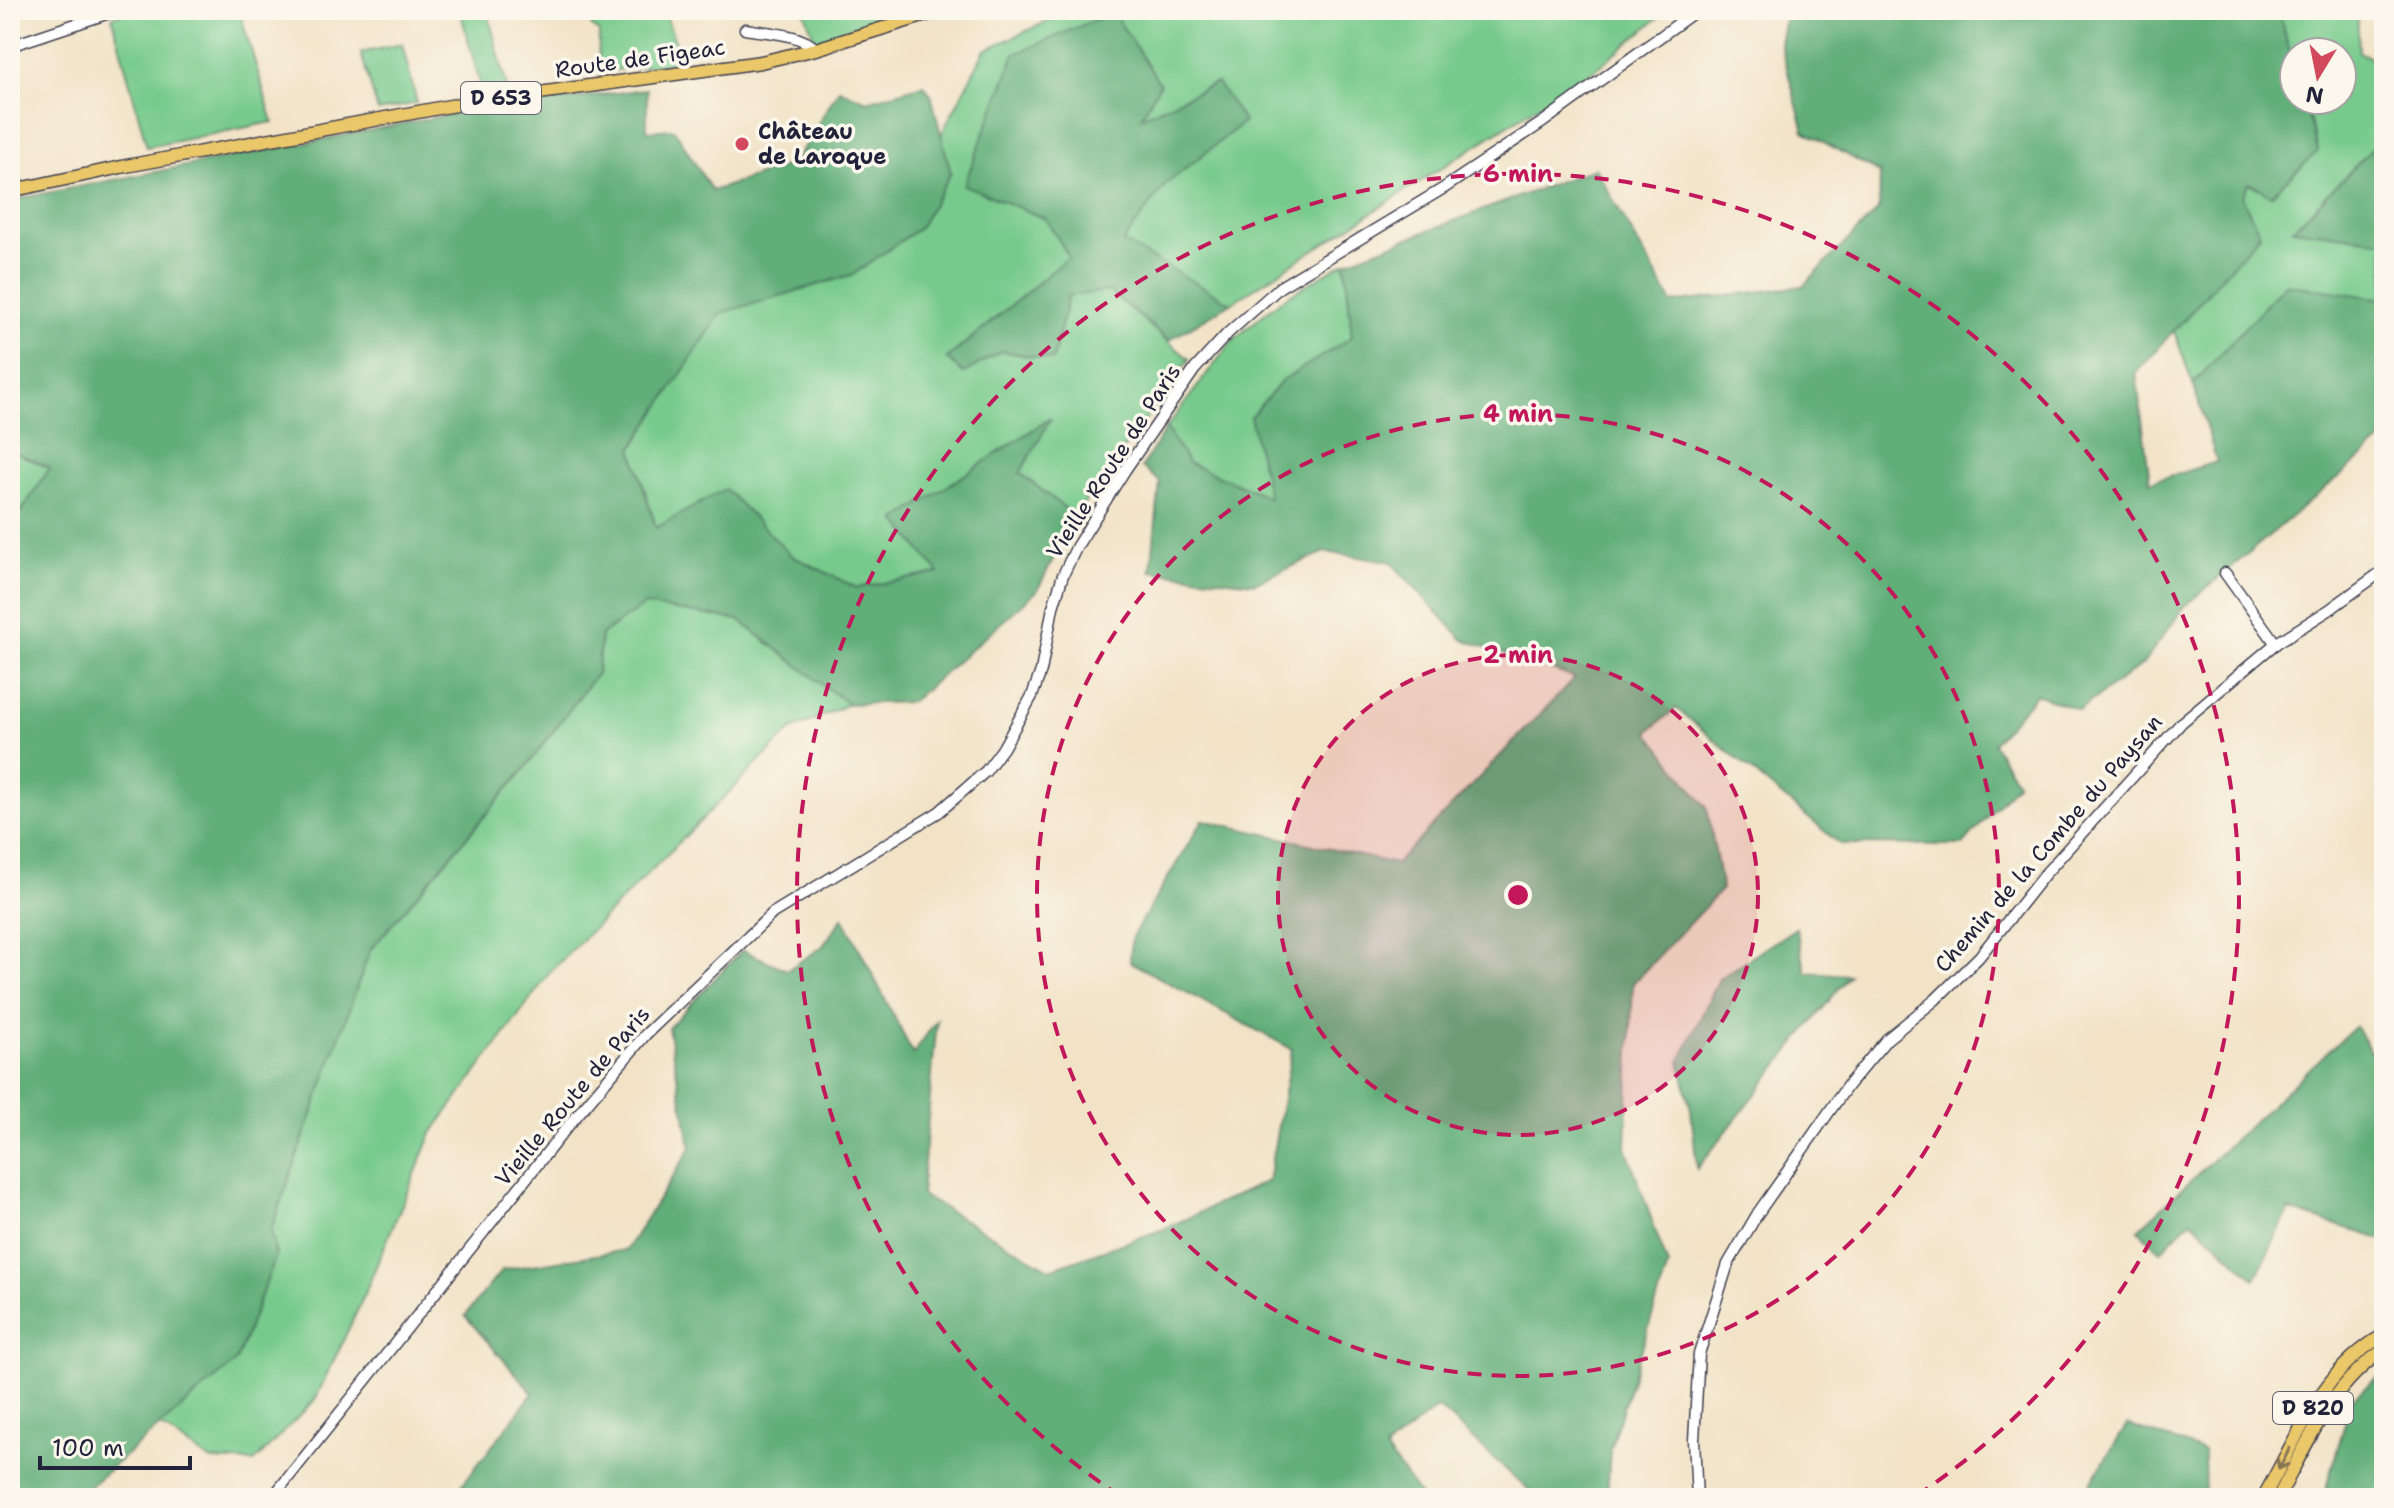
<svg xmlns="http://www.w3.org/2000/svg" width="2394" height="1508" viewBox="0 0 2394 1508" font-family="'Shantell Sans',sans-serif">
  <rect width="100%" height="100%" fill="#fbf7ec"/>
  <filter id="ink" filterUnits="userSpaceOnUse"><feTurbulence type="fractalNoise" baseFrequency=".0125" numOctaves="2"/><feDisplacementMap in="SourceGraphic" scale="16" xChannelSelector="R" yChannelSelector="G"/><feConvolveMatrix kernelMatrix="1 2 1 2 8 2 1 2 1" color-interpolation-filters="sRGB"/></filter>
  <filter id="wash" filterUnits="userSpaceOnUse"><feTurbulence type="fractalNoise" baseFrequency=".006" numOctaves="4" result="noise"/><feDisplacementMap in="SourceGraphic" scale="32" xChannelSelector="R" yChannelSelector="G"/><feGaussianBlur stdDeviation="1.8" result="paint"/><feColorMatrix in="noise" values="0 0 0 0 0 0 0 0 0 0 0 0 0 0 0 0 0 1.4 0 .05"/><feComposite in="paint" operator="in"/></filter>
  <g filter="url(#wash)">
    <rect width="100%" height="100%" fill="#f2e3c7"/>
    <g fill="#77ca8c" stroke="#4c7664" stroke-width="2">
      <path d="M 132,10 L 239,10 L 273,122 L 147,147 L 112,17 Z"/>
      <path d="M 460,10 L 487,10 L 507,87 L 482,91 Z"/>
      <path d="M 585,10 L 664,10 L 682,62 L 598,72 L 599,32 L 592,27 Z"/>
      <path d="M 804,10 L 902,10 L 815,41 Z"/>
      <path d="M 1073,10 L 1668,10 L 1597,68 L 1231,303 L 1122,242 L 1166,184 L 1244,122 L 1216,83 L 1140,118 L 964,185 L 1046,219 L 1070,257 L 947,358 L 964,373 L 1001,351 L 1053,360 L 1067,296 L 1109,291 L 1189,359 L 1075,516 L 1020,473 L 1049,419 L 897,520 L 939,573 L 857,588 L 792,556 L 725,490 L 656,528 L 632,448 L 721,313 L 854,274 L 951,173 L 941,135 L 985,50 Z"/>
      <path d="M 2278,10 L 2357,10 L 2359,52 L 2384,64 L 2384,137 L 2294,228 L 2384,241 L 2384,299 L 2285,284 L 2193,384 L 2174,331 L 2260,234 L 2242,197 L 2248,183 L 2318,151 L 2304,100 L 2342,100 L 2342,52 L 2294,52 L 2294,67 Z"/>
      <path d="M 402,44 L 417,103 L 378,111 L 361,53 Z"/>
      <path d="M 1345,262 L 1352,337 L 1284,380 L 1269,498 L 1188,463 L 1166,428 L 1233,340 L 1281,300 Z"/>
      <path d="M 10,450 L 50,468 L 21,512 L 10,507 Z"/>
      <path d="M 644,604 L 739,620 L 848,704 L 790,731 L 551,971 L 432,1133 L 359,1307 L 315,1400 L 254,1462 L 210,1460 L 160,1426 L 236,1361 L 276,1256 L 271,1230 L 370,950 L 523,771 L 597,673 L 601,635 Z"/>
    </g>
    <g fill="#61ae78" stroke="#42685a" stroke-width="2">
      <path d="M 1789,10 L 2278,10 L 2294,67 L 2294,100 L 2304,100 L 2318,151 L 2271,195 L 2248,183 L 2242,197 L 2260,234 L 2136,373 L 2150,482 L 2217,462 L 2193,384 L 2285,284 L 2384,299 L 2384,439 L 2184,607 L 2143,664 L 2079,710 L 2036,694 L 1993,743 L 2017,783 L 1963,845 L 1840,844 L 1676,708 L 1648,732 L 1707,808 L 1722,889 L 1633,983 L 1626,1147 L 1668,1266 L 1610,1449 L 1607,1498 L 1537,1498 L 1438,1407 L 1385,1449 L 1422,1498 L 452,1498 L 533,1393 L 465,1316 L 502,1270 L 626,1250 L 691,1148 L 668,1028 L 742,950 L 787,970 L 822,947 L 843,917 L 913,1054 L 937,1020 L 921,1195 L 1050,1269 L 1164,1229 L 1268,1181 L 1292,1049 L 1130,962 L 1132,937 L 1203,820 L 1396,864 L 1575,678 L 1462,639 L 1390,561 L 1325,552 L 1254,583 L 1151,571 L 1160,482 L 1142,467 L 1166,428 L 1188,463 L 1269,497 L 1250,417 L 1283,380 L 1352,337 L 1345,262 L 1595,168 L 1672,303 L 1803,286 L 1879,209 L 1880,173 L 1804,131 L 1780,43 L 1786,13 Z"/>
      <path d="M 1113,12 L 1160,84 L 1141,117 L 1217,83 L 1244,122 L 1166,184 L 1123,242 L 1231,303 L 1169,340 L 1109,291 L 1068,296 L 1053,360 L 1001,351 L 964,373 L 947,359 L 1069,257 L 1046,219 L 964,185 L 1015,54 Z"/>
      <path d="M 924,85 L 931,95 L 951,173 L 919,228 L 854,274 L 721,313 L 632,449 L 656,528 L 725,489 L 792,556 L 857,588 L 939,573 L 896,520 L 1051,418 L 1020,473 L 1075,516 L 1037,591 L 911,702 L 848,704 L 739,620 L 644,605 L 601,635 L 597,673 L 523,771 L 370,950 L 271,1230 L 276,1256 L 236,1361 L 76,1498 L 10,1498 L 10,887 L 16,862 L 10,848 L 10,507 L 21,512 L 50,468 L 10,450 L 10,200 L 448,115 L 647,89 L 647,131 L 674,129 L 712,191 L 794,163 L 839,89 L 867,101 Z"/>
      <path d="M 2384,137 L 2384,241 L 2293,229 Z"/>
      <path d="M 1796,928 L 1806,972 L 1849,975 L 1697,1169 L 1691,1110 L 1680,1061 L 1719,979 Z"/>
      <path d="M 2355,1026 L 2384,1073 L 2384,1240 L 2289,1210 L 2255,1279 L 2191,1220 L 2161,1251 L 2138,1230 Z"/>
      <path d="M 2384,1371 L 2384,1498 L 2323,1498 L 2352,1399 Z"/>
      <path d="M 2127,1425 L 2204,1451 L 2205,1498 L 2081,1498 Z"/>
    </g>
  </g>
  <g filter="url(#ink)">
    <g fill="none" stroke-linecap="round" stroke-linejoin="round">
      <g stroke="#413f50" stroke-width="13">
        <g id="minor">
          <path d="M 745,29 C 767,33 800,33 816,49"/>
          <path d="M 10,46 L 118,10"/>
          <path d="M 2225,573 L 2276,644"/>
          <path d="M 272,1498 L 568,1126 L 646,1034 L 773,913 L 939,812 L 986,771 L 1003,748 L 1032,696 L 1041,671 L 1053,607 L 1063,575 L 1077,546 L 1125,470 L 1195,369 L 1228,333 L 1280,287 L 1444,188 L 1543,122 L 1697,10"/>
          <path d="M 1697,1498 L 1694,1440 L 1699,1354 L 1728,1264 L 1758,1213 L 1848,1085 L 1887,1039 L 1935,1000 L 1979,957 L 2044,875 L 2182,722 L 2275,644 L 2329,610 L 2384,570"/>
        </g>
      </g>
      <g stroke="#413f50" stroke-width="15">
        <g id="major">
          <path d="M 10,191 L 126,166 L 461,104 L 761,62 L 816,49 L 942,10"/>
          <path d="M 2263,1498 C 2297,1439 2321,1370 2384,1335"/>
          <path d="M 2278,1498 C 2306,1445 2332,1383 2384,1350"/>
        </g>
      </g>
      <use href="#minor" stroke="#fff" stroke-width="10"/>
      <use href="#major" stroke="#eac769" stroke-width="12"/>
    </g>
    <defs><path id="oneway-shaft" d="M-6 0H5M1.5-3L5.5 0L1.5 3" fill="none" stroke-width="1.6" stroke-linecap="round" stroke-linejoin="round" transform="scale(2)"/></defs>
    <use stroke="#867452" href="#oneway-shaft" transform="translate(2284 1459) rotate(118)"/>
  </g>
  <circle cx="1518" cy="895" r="240" fill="#c2185b" fill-opacity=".12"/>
  <g fill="none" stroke="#c2185b" stroke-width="4" stroke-dasharray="14 10">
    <circle cx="1518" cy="895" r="240"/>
    <circle cx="1518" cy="895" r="481"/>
    <path d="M1120 1496A721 721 0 1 1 1916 1496"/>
  </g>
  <circle fill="#d1495b" stroke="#fbf7ec" stroke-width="3" cx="742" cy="144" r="8"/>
  <g text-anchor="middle" stroke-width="7" stroke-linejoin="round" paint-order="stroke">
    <g fill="#fbf7ec" stroke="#636270" stroke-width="2">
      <rect x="461" y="82" width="80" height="32" rx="6"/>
      <rect x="2273" y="1392" width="80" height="32" rx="6"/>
    </g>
    <g font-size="20" font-weight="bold" fill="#22223b">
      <text x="501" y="105">D 653</text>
      <text x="2313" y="1415">D 820</text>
    </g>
    <g font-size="22" fill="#22223b" stroke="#fbf7ec">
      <text transform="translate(640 58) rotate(-8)" y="8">Route de Figeac</text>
      <text transform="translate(1113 461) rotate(-57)" y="8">Vieille Route de Paris</text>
      <text transform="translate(2048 843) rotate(-49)" y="8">Chemin de la Combe du Paysan</text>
      <text transform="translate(572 1096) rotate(-50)" y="8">Vieille Route de Paris</text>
    </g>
    <g font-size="22" font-weight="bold" fill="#22223b" stroke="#fbf7ec" text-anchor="start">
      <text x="758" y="139">Château<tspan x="758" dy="25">de Laroque</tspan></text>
    </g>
  </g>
  <circle cx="1518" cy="895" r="12" fill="#c2185b" stroke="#fbf7ec" stroke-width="4"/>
  <g font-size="24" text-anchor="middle" font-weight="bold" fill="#c2185b" stroke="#fbf7ec" stroke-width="7" stroke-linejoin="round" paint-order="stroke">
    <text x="1518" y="182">6 min</text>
    <text x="1518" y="422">4 min</text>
    <text x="1518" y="663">2 min</text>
  </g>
  <rect width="2394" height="1508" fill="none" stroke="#fbf7ec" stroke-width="40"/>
  <g transform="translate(2318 76) rotate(190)"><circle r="38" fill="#fbf7ec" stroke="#a4a2a5" stroke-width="2"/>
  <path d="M0-6L14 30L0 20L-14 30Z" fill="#d1495b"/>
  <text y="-12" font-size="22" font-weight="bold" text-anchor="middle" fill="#22223b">N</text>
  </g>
  <path d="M40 1456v12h150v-12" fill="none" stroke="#22223b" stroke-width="4"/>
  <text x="52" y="1456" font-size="24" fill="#22223b" stroke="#fbf7ec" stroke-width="6" paint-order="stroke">100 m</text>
</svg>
